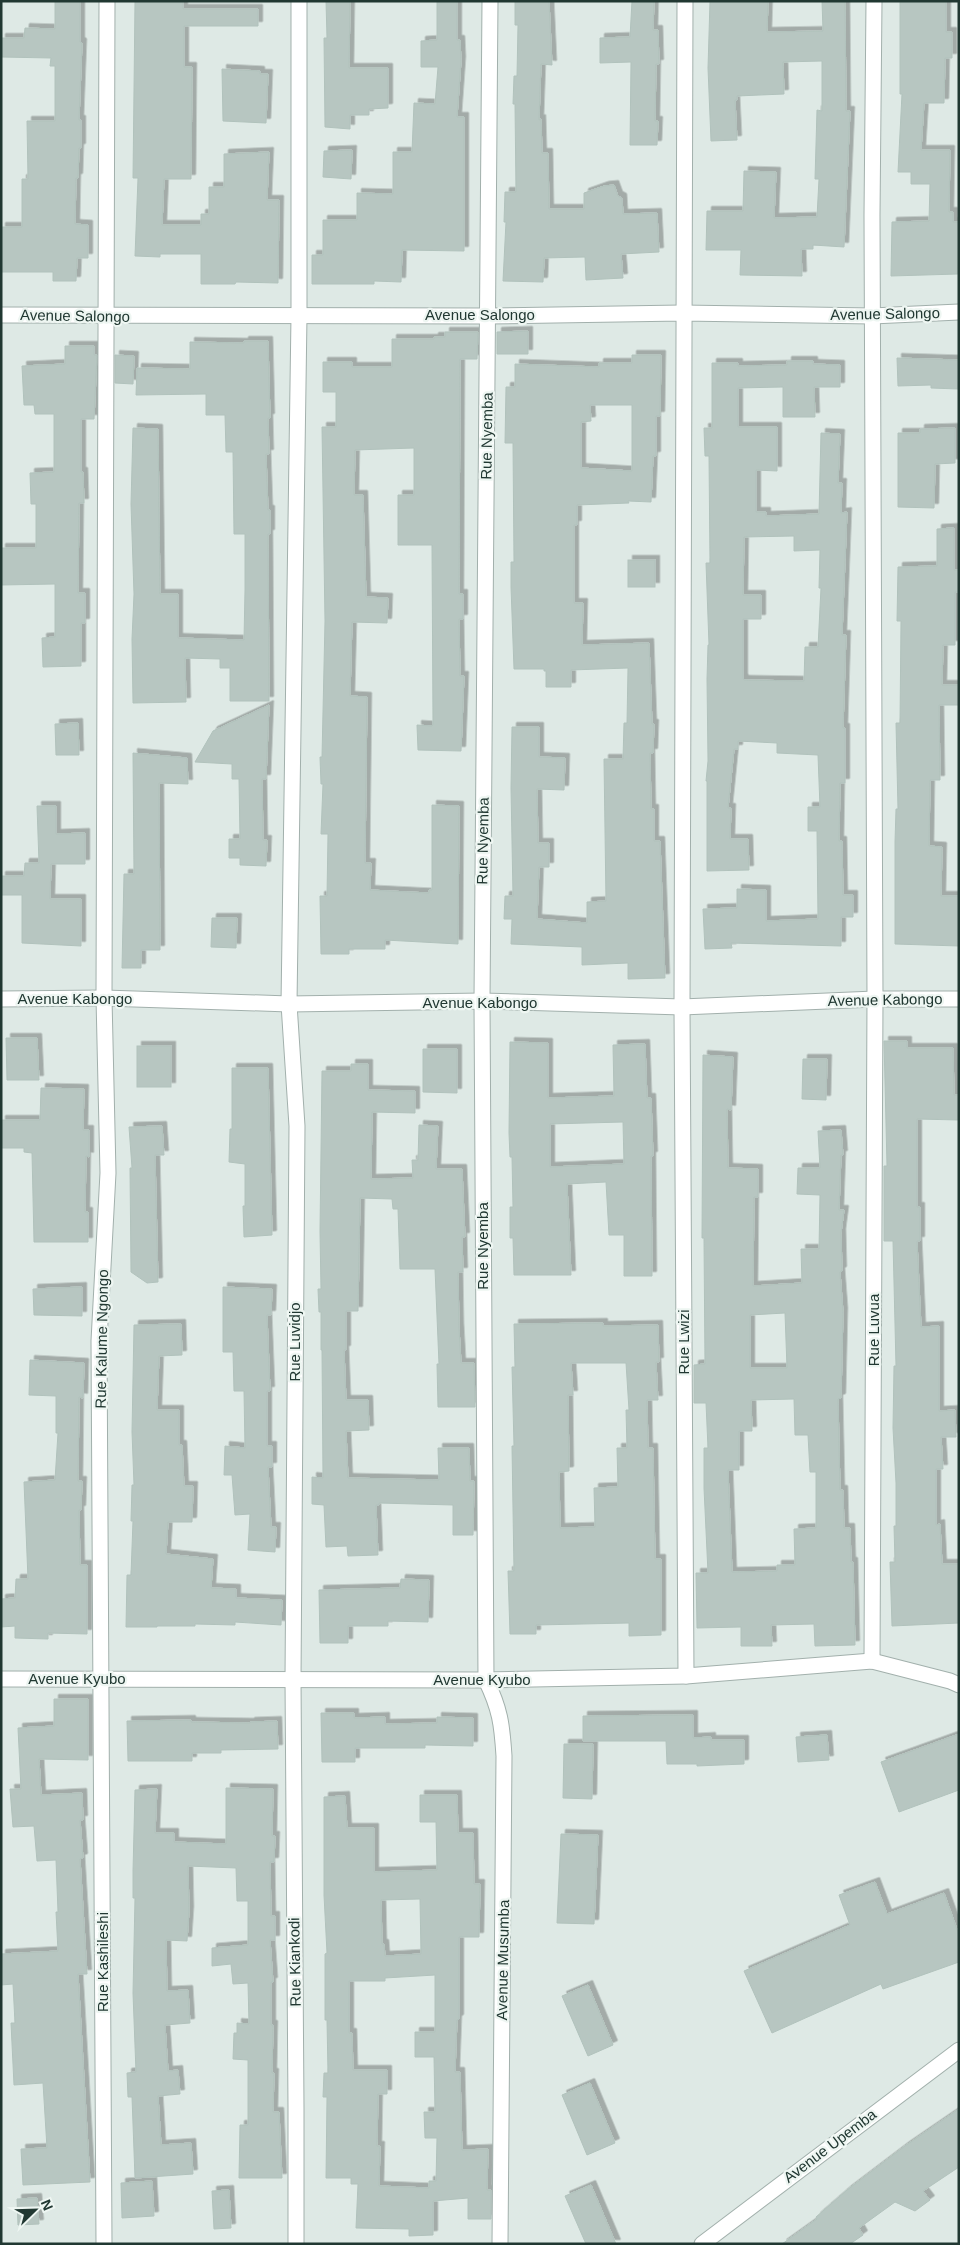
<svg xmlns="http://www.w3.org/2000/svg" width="960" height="2245" viewBox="0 0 960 2245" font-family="Helvetica,sans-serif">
  <defs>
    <filter id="shadow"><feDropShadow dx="4.5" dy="-4.5" stdDeviation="0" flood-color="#0004"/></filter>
  </defs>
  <rect width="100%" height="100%" fill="#dee9e5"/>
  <g fill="#b7c6c1" stroke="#b1c2bc" fill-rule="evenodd" filter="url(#shadow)">
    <path d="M 55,1 L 80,1 L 80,42 L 82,43 L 79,120 L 81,120 L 81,148 L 79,148 L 78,178 L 76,178 L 75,224 L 88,225 L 88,258 L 77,258 L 76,281 L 53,281 L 53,272 L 1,272 L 1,227 L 22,227 L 22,179 L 28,179 L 27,121 L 55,121 L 55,66 L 50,66 L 51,58 L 1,57 L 1,38 L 24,38 L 25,28 L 55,29 Z"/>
    <path d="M 135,1 L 183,1 L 183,9 L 258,9 L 258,26 L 184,26 L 184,67 L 192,67 L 191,179 L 164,179 L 162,225 L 201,225 L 201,214 L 209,214 L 209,187 L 224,187 L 224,154 L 269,152 L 267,200 L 279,200 L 278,283 L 236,282 L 235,284 L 201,284 L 201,254 L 160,254 L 160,257 L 135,256 L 138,178 L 133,178 Z"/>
    <path d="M 326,1 L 350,1 L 349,68 L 388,68 L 388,108 L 369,109 L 369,115 L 350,115 L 350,129 L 325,127 L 324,38 L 327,38 Z"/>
    <path d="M 437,1 L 457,1 L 457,40 L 460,40 L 461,61 L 457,117 L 464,117 L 464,251 L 402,250 L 401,282 L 374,281 L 374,284 L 312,284 L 312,255 L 323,255 L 323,220 L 357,220 L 357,193 L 393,194 L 393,152 L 412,152 L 414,103 L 435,104 L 438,67 L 421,67 L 421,41 L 437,40 Z"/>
    <path d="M 515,1 L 549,1 L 552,65 L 541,64 L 539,120 L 541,119 L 542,153 L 548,153 L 549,209 L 584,209 L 584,193 L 604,186 L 614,185 L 618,196 L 622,198 L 623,214 L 657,213 L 659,252 L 621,254 L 623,278 L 586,280 L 585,257 L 544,258 L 543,282 L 503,281 L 506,222 L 504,222 L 505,192 L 516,192 L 515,104 L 513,104 L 514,76 L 517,76 L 518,25 L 515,25 Z"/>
    <path d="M 632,1 L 654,1 L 653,30 L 658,30 L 659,64 L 656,64 L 655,121 L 658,121 L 657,145 L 630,145 L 631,62 L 600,63 L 600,38 L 630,37 Z"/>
    <path d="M 710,1 L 768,1 L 767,32 L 823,31 L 822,1 L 845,1 L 846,111 L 850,111 L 844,247 L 813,245 L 813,249 L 801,249 L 802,276 L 740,275 L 741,250 L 706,250 L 707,211 L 743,211 L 744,171 L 776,172 L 774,218 L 817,217 L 819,179 L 815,179 L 817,110 L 822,111 L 822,61 L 783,62 L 784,94 L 737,96 L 737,100 L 735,100 L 737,140 L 711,141 L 708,68 Z"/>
    <path d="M 900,1 L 946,1 L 946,32 L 952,32 L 952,58 L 945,58 L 944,103 L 924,103 L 921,150 L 950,150 L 949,212 L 953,212 L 953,222 L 959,222 L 958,274 L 891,276 L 892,222 L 929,221 L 930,184 L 911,184 L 911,172 L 898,172 L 902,94 L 900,94 Z"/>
    <path d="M 222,69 L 260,71 L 260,74 L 268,74 L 266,123 L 223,121 Z"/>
    <path d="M 352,150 L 351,179 L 323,177 L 324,151 Z"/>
    <path d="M 528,331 L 528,354 L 497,354 L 497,332 Z"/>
    <path d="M 445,332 L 478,332 L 477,359 L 460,359 L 459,594 L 463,594 L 463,619 L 459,619 L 460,676 L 464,676 L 461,751 L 418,750 L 417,725 L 432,726 L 433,724 L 432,545 L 398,545 L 398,495 L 414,495 L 414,448 L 355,450 L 354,495 L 363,495 L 366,597 L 388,598 L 387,623 L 352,622 L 350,696 L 367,697 L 365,863 L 371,863 L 370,890 L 429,893 L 429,890 L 432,890 L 432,805 L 459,806 L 458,944 L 385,940 L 385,949 L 349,949 L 349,954 L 321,954 L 320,896 L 327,896 L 328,834 L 321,834 L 323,784 L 321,784 L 320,757 L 322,757 L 325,621 L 322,427 L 336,427 L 336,392 L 323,392 L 323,362 L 352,362 L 352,367 L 392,367 L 392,339 L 434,339 L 434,337 L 445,337 Z"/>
    <path d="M 244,341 L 268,341 L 270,418 L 268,418 L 269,454 L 266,454 L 268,510 L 270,510 L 270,534 L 268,534 L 269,701 L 230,701 L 230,668 L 220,668 L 220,659 L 185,658 L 186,702 L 133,703 L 132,639 L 134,594 L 131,504 L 133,428 L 158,429 L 160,594 L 178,594 L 178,638 L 244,640 L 245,590 L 245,534 L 234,534 L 233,452 L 226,452 L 225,415 L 206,415 L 206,394 L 136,395 L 137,368 L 190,369 L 190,342 L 244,343 Z"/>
    <path d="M 65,346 L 94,346 L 94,355 L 97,355 L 94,419 L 81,419 L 81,472 L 83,472 L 84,503 L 79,503 L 78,593 L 85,593 L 85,623 L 81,623 L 81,666 L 43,667 L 42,638 L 55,637 L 55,584 L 1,585 L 1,548 L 36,548 L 36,504 L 31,504 L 30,473 L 54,472 L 54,414 L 35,414 L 34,405 L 24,405 L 22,366 L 65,364 Z"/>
    <path d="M 115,355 L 134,356 L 133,384 L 115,383 Z"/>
    <path d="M 632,355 L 661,355 L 660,416 L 656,416 L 656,456 L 653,456 L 651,502 L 628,501 L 629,503 L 577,505 L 577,525 L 574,525 L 574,603 L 583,603 L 582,645 L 649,643 L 652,724 L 654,724 L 653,753 L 650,753 L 651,809 L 654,809 L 654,841 L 660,841 L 665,978 L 628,979 L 628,963 L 582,965 L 582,947 L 511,944 L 512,919 L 504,919 L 505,896 L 513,896 L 511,788 L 512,727 L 539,727 L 539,757 L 565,758 L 564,790 L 537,789 L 538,843 L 549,843 L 549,867 L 539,867 L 537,919 L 587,923 L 587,902 L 606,901 L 604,759 L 623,759 L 624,723 L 627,723 L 628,668 L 571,670 L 571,687 L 546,687 L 546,671 L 544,671 L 544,669 L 514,669 L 511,587 L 511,562 L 514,562 L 513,443 L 505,443 L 506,387 L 515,387 L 515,364 L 599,367 L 599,363 L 632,363 ZM 590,405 L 632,405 L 632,471 L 581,468 L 581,422 L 591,421 Z"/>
    <path d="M 897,358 L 959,360 L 958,389 L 931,388 L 931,385 L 898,386 Z"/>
    <path d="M 787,361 L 813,361 L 813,364 L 840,365 L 840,387 L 814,387 L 815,417 L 783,417 L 783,387 L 738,388 L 738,427 L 777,427 L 777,471 L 756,470 L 756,512 L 766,512 L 766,516 L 819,514 L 821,433 L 840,434 L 838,483 L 842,483 L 841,513 L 847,512 L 842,635 L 846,635 L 843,728 L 845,728 L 845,783 L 840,783 L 839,841 L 842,841 L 843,895 L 853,895 L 853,917 L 841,917 L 841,946 L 731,943 L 732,948 L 705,949 L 703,909 L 737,908 L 737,889 L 766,890 L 766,921 L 818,919 L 817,831 L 808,831 L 808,807 L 820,807 L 818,755 L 777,753 L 777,743 L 738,741 L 738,749 L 734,749 L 728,808 L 731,808 L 730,839 L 748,839 L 749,870 L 707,871 L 707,781 L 706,781 L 708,761 L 707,679 L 708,645 L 709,645 L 706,563 L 710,563 L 709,456 L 705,456 L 704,428 L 712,428 L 712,363 L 738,363 L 738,366 L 787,365 ZM 794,536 L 794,551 L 820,550 L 819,588 L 821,588 L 818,647 L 805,647 L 804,681 L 744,680 L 743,678 L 743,619 L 761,619 L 761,595 L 743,595 L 744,537 Z"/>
    <path d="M 955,428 L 955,463 L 935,464 L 934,508 L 898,507 L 898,433 L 920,433 L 920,429 Z"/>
    <path d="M 954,528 L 954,570 L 959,570 L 959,592 L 955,592 L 955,645 L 943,645 L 942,685 L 959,685 L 959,705 L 939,705 L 940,780 L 930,780 L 929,846 L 942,847 L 941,896 L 959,896 L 959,946 L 895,944 L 895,842 L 896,809 L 898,809 L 896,723 L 900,723 L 901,621 L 897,621 L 898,567 L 937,566 L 937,529 Z"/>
    <rect x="628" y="560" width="27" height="27"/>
    <path d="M 269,705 L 266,779 L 262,779 L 263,840 L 267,840 L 266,866 L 240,865 L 240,858 L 229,858 L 229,839 L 240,839 L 239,779 L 232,779 L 232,764 L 195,762 L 213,731 Z"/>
    <path d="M 78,723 L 79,755 L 56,755 L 55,724 Z"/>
    <path d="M 133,753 L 187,758 L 188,784 L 159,783 L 160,950 L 141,950 L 141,968 L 122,968 L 124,874 L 134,874 Z"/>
    <path d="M 37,806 L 56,806 L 56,834 L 85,833 L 85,864 L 51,864 L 50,899 L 81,899 L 81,946 L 22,943 L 22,895 L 1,895 L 1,876 L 24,876 L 25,863 L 39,863 Z"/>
    <path d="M 212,918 L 237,918 L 236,948 L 211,947 Z"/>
    <path d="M 6,1038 L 37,1038 L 39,1080 L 7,1080 Z"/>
    <path d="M 884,1041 L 907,1041 L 907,1048 L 953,1048 L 954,1095 L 959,1095 L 959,1120 L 917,1119 L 917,1207 L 920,1207 L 920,1241 L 917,1241 L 921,1327 L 939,1326 L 939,1411 L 955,1410 L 956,1437 L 941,1437 L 943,1469 L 936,1469 L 936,1525 L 940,1524 L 942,1564 L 959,1564 L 959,1623 L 892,1626 L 890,1562 L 895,1562 L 894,1526 L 896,1526 L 896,1483 L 893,1428 L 894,1366 L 896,1366 L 893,1241 L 884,1241 L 884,1166 L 887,1166 Z"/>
    <path d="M 510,1042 L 548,1043 L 548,1098 L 614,1096 L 613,1045 L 645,1044 L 647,1098 L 651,1098 L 653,1156 L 651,1156 L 652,1276 L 624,1276 L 624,1235 L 609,1235 L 606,1182 L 567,1184 L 571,1275 L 514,1275 L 513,1238 L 510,1238 L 510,1207 L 513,1207 L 512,1157 L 510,1157 L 509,1133 ZM 623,1122 L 624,1164 L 550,1167 L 550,1124 Z"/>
    <rect x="137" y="1046" width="34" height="41"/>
    <path d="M 423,1049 L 457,1049 L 457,1093 L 423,1092 Z"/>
    <path d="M 703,1055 L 733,1057 L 731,1110 L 727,1109 L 728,1168 L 758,1169 L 758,1197 L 754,1197 L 753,1286 L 802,1283 L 801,1249 L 819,1249 L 820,1195 L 797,1194 L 798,1168 L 820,1168 L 818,1131 L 841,1130 L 843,1155 L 841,1155 L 839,1210 L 844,1210 L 841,1233 L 842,1271 L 840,1272 L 843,1312 L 841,1398 L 838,1399 L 840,1490 L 843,1490 L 844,1528 L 850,1528 L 851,1562 L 853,1562 L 855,1645 L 815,1646 L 814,1624 L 771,1625 L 772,1646 L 741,1646 L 741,1627 L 697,1628 L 696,1573 L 708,1573 L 704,1488 L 704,1448 L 708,1448 L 706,1403 L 694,1403 L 694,1365 L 705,1364 L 704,1238 L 702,1238 ZM 785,1313 L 787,1368 L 750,1368 L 750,1315 ZM 794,1399 L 795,1435 L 808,1435 L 810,1472 L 816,1472 L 816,1528 L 794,1529 L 795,1565 L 777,1565 L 777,1571 L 732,1572 L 728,1470 L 739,1470 L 739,1431 L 752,1431 L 751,1400 Z"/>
    <path d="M 803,1059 L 827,1059 L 826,1100 L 802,1099 Z"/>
    <path d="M 351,1064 L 368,1064 L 368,1090 L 415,1091 L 415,1113 L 372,1112 L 371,1179 L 413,1178 L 412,1160 L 418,1160 L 419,1125 L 438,1126 L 436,1169 L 462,1169 L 465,1237 L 462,1237 L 463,1272 L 458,1272 L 459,1328 L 461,1363 L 474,1363 L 475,1407 L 438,1407 L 437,1364 L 439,1364 L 435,1269 L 400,1269 L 398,1209 L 393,1209 L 392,1199 L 360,1198 L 358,1311 L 346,1311 L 346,1350 L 344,1350 L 346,1400 L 368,1400 L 369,1430 L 346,1431 L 348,1478 L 439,1480 L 438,1448 L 469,1448 L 470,1481 L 474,1481 L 473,1535 L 453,1535 L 453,1505 L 379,1503 L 379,1505 L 376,1505 L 378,1555 L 348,1556 L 347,1546 L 326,1547 L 324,1505 L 312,1504 L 312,1477 L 323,1478 L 322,1350 L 321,1350 L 321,1312 L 319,1312 L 318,1289 L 321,1289 L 320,1231 L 322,1071 L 351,1071 Z"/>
    <path d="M 232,1068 L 268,1068 L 272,1235 L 244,1237 L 243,1206 L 245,1206 L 245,1164 L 229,1162 L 230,1129 L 232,1129 Z"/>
    <path d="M 41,1088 L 84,1089 L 83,1130 L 89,1130 L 89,1157 L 86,1156 L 85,1212 L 88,1212 L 88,1242 L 34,1242 L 32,1153 L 24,1152 L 24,1148 L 1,1148 L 1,1120 L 40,1120 Z"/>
    <path d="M 162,1126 L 164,1155 L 155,1155 L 158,1282 L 147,1283 L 131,1272 L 130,1168 L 132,1168 L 129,1127 Z"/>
    <path d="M 82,1287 L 82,1316 L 34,1315 L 33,1289 Z"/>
    <path d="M 223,1287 L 272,1289 L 271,1315 L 267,1315 L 270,1391 L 267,1391 L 267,1446 L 272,1446 L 272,1467 L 268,1467 L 271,1527 L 276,1527 L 275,1552 L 248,1550 L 250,1514 L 235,1515 L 232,1475 L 224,1475 L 225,1446 L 245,1448 L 244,1391 L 234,1391 L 233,1352 L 223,1352 Z"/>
    <path d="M 603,1323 L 603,1326 L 658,1325 L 659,1362 L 656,1362 L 658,1400 L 647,1400 L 648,1448 L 653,1448 L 655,1559 L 661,1559 L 661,1635 L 629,1636 L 629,1623 L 536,1625 L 536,1634 L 510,1634 L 508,1571 L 514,1571 L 512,1446 L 514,1446 L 512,1367 L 515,1367 L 514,1324 ZM 571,1363 L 626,1363 L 629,1410 L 626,1410 L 627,1448 L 617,1448 L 618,1487 L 594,1488 L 595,1527 L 560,1528 L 559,1472 L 569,1471 L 568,1395 L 573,1395 Z"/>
    <path d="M 181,1324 L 182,1355 L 159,1356 L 157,1410 L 179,1410 L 179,1445 L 182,1445 L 184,1486 L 193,1486 L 192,1522 L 168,1522 L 166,1554 L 213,1559 L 211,1588 L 236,1589 L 236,1598 L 282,1600 L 281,1625 L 235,1622 L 235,1625 L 195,1624 L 195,1626 L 157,1626 L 157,1627 L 126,1627 L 127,1575 L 131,1575 L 133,1521 L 131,1521 L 132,1485 L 134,1485 L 132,1432 L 134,1325 Z"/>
    <path d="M 30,1360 L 84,1363 L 83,1398 L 79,1397 L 78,1481 L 82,1481 L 81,1510 L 79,1510 L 80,1565 L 87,1565 L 87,1634 L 48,1633 L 48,1639 L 15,1638 L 15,1626 L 1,1627 L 1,1599 L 15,1598 L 16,1579 L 28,1579 L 24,1482 L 55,1480 L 58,1433 L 56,1433 L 56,1396 L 29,1395 Z"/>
    <path d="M 401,1579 L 429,1580 L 428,1622 L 388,1621 L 388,1626 L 348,1626 L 348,1643 L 320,1643 L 319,1590 L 400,1588 Z"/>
    <path d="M 54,1699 L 88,1699 L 88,1760 L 39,1759 L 41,1795 L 82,1793 L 83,1820 L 80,1820 L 83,1858 L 80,1859 L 87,1974 L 78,1974 L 90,2182 L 23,2185 L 21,2149 L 47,2148 L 43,2083 L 14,2085 L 11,2023 L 15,2023 L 13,1984 L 1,1985 L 1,1954 L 58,1951 L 56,1912 L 58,1912 L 56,1860 L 37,1861 L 34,1826 L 13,1827 L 10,1789 L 21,1789 L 18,1728 L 54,1726 Z"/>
    <path d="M 321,1713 L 354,1713 L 354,1718 L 385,1717 L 385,1724 L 437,1723 L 437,1717 L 473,1718 L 473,1746 L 425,1745 L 425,1748 L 355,1748 L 355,1762 L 322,1762 Z"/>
    <path d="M 693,1715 L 693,1738 L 711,1737 L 711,1740 L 744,1740 L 744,1764 L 697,1766 L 697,1764 L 667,1764 L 666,1741 L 583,1741 L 583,1716 Z"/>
    <path d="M 191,1720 L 191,1722 L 250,1723 L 250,1722 L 277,1721 L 278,1749 L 221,1750 L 221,1753 L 192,1753 L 192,1761 L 128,1761 L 127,1721 Z"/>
    <path d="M 959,1734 L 959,1790 L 899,1812 L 881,1762 Z"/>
    <path d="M 827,1735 L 829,1760 L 798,1762 L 796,1737 Z"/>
    <path d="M 564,1744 L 593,1744 L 592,1799 L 563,1798 Z"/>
    <path d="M 226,1788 L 273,1789 L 272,1836 L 275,1836 L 274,1862 L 270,1862 L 271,1916 L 275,1916 L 275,1940 L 270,1940 L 273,1982 L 271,1982 L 271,2025 L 273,2025 L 272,2073 L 274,2073 L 273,2112 L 279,2112 L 282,2178 L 239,2178 L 240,2125 L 248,2125 L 248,2060 L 233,2059 L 234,2033 L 237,2033 L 237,2023 L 249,2024 L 248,1983 L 233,1984 L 231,1964 L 212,1966 L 212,1948 L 248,1945 L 248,1901 L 237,1901 L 236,1868 L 188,1866 L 189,1911 L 187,1941 L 166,1940 L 167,1991 L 188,1990 L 190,2023 L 165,2025 L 168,2071 L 178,2070 L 180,2094 L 158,2096 L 161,2145 L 191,2143 L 193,2174 L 135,2178 L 132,2097 L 128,2097 L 127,2073 L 136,2072 L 133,1993 L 135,1898 L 133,1898 L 133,1871 L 135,1790 L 157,1789 L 155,1833 L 174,1833 L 174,1842 L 226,1844 Z"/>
    <path d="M 420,1795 L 457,1795 L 458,1833 L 473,1833 L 474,1884 L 480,1884 L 479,1937 L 459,1937 L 459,2019 L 457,2020 L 455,2072 L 460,2072 L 462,2150 L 488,2149 L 487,2190 L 491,2190 L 491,2219 L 468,2219 L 468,2198 L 433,2201 L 433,2235 L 409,2236 L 409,2229 L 356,2228 L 358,2184 L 351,2184 L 351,2178 L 326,2178 L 327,2097 L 323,2097 L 324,2073 L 328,2073 L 327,2020 L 325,2020 L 325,1954 L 327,1953 L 324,1895 L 324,1797 L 345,1796 L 347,1828 L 374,1828 L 374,1872 L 437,1870 L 436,1822 L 420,1822 ZM 420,1899 L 421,1954 L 385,1956 L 384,1944 L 382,1944 L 381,1900 ZM 435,1975 L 435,2032 L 415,2032 L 415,2057 L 434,2057 L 435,2112 L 424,2112 L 425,2138 L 437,2138 L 436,2181 L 429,2181 L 429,2188 L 379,2186 L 380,2146 L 377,2146 L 378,2094 L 387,2094 L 387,2070 L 353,2070 L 352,2033 L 349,2033 L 349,1981 L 385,1981 L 385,1978 Z"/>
    <path d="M 561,1834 L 598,1835 L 594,1924 L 557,1923 Z"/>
    <path d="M 875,1882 L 887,1914 L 944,1893 L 959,1935 L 959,1962 L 883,1989 L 881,1984 L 772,2033 L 744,1971 L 850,1925 L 839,1895 Z"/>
    <path d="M 588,1985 L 613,2045 L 588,2056 L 562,1996 Z"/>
    <path d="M 590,2083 L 615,2143 L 587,2155 L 562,2095 Z"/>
    <path d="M 959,2109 L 959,2167 L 923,2191 L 930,2200 L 915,2211 L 895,2202 L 859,2228 L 863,2235 L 850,2244 L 782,2244 L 817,2219 L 816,2217 L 847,2190 L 905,2146 Z"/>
    <path d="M 152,2181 L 154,2216 L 122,2218 L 121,2183 Z"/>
    <path d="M 591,2185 L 616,2244 L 586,2244 L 565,2196 Z"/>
    <path d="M 229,2190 L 231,2228 L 214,2229 L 212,2191 Z"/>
    <path d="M 37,2198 L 39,2224 L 18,2225 L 17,2199 Z"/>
  </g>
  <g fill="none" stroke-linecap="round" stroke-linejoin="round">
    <g stroke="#a2b0ac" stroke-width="17">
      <g id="minor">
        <path d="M 490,1 L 482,1001 L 486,1680 C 500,1709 502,1724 504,1756 L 500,2244"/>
        <path d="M 685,1 L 682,1007 L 686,1676"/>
        <path d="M 1,999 L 104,998 L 289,1004 L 482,1001 L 682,1007 L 875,999 L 959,999"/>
        <path d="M 872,1661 L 875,999 L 872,215 L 874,1"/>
        <path d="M 1,1679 L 486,1680 L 686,1676 L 872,1661 L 950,1681 L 959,1685"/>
        <path d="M 104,2244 L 99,1341 L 108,1173 L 104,998 L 107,1"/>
        <path d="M 296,2244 L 296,2108 L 293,1679 L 297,1126 L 289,1004 L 299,316 L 299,1"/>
      </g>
    </g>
    <g stroke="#a2b0ac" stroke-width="17">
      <g id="tertiary">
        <path d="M 1,315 L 488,316 L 682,313 L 872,316 L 959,312"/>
        <path d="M 702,2244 L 959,2050"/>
      </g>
    </g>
    <use href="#minor" stroke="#fff" stroke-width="15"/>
    <use href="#tertiary" stroke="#fff" stroke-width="15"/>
  </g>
  <g text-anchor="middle" stroke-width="4.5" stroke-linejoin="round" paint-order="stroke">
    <g font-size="15" fill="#213832" stroke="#eef6f2">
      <text transform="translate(885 314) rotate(-1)" y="5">Avenue Salongo</text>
      <text x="480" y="320">Avenue Salongo</text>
      <text transform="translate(75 316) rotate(1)" y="5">Avenue Salongo</text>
      <text transform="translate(487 436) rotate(-89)" y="5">Rue Nyemba</text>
      <text transform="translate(483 841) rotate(-89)" y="5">Rue Nyemba</text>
      <text x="75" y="1004">Avenue Kabongo</text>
      <text transform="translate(885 1000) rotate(-1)" y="5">Avenue Kabongo</text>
      <text x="480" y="1008">Avenue Kabongo</text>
      <text transform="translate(483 1246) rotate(-90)" y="5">Rue Nyemba</text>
      <text transform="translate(874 1330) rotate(-90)" y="5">Rue Luvua</text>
      <text transform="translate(102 1339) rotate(-89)" y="5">Rue Kalume Ngongo</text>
      <text transform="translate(295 1342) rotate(-90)" y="5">Rue Luvidjo</text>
      <text transform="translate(684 1342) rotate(-90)" y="5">Rue Lwizi</text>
      <text x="77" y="1684">Avenue Kyubo</text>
      <text x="482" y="1685">Avenue Kyubo</text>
      <text transform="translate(503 1960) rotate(-89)" y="5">Avenue Musumba</text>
      <text transform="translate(103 1962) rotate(-90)" y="5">Rue Kashileshi</text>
      <text transform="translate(295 1962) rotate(-91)" y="5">Rue Kiankodi</text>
      <text transform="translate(830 2146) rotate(-37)" y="5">Avenue Upemba</text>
    </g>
  </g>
  <rect width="960" height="2245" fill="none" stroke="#213832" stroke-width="5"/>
  <g transform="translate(35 2210) rotate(67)" stroke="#eef6f2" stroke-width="4" paint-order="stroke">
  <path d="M0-4L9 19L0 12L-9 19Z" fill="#213832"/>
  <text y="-8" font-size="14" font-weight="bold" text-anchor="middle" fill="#213832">N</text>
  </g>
</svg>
